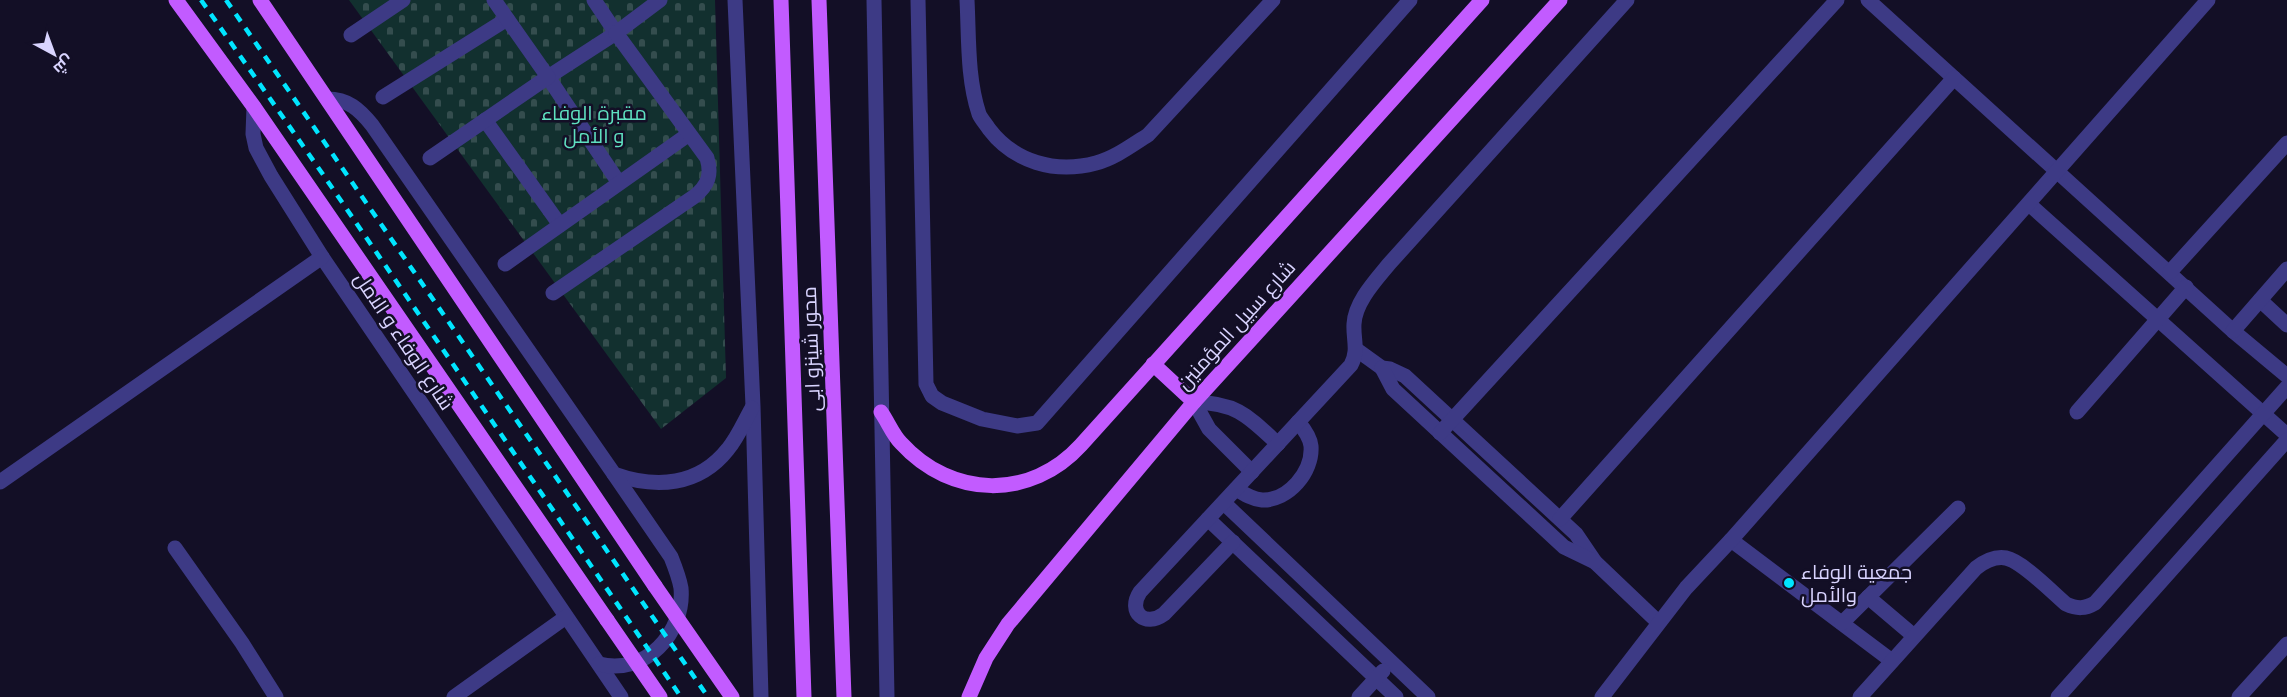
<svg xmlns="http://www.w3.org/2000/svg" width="2287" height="697" viewBox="0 0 2287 697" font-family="'Golos Text',Cairo,sans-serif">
  <defs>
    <pattern id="cemetery-stones" width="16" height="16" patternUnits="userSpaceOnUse" patternTransform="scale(1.5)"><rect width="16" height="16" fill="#12302f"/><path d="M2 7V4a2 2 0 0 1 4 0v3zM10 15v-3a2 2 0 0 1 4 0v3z" fill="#344d4e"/></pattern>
  </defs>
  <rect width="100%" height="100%" fill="#130f26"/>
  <path fill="url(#cemetery-stones)" d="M 349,0 L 715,0 L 726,378 L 661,429 Z"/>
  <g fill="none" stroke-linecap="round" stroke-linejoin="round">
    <g stroke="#3d3a85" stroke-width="15">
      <path d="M 594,0 L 616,33 L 548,77 L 619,183"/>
      <path d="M 735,0 L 753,406 L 761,697"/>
      <path d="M 874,0 L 887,697"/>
      <path d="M 918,0 L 926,384 L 932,396 L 942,403 L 982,419 L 1017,426 L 1037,423 L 1410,0"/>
      <path d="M 967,0 C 969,37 967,78 979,114 C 981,119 986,124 989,129 C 1014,162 1055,174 1096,163 C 1115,158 1132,145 1148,135 L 1273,0"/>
      <path d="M 1868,0 L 2233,331 L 2287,376"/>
      <path d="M 351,35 L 403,0"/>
      <path d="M 383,97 L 507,19"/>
      <path d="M 327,99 C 348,99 359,109 372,125 L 614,474 C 656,489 699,486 728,449 C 738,437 744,422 752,408"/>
      <path d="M 254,107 L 253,134 L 256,148 L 271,176 L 322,257 L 621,697"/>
      <path d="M 485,120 L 560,225"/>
      <path d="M 430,158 L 548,77 L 494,0"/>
      <path d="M 2029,204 L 2287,435"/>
      <path d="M 505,264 L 689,134"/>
      <path d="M 2170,272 L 2287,143"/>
      <path d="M 553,293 L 695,196 C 708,185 712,175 707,158 L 616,33 L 660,0"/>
      <path d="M 2260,300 L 2287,325"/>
      <path d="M 2233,331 L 2287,269"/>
      <path d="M 1357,350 L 1382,368 L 1390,369 L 1405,376 L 1576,534 L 1595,562 L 1658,622"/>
      <path d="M 1382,368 L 1393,389 L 1564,547 L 1595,562"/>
      <path d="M 2077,412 L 2186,287"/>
      <path d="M 1440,433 L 1837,0"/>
      <path d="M 1252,472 L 1209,429 L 1194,402 C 1237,403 1248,416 1278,444"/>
      <path d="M 0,482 L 322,257"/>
      <path d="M 1236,489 C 1244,494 1252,499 1262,500 C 1288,501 1313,472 1311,446 C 1310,437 1304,429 1298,422"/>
      <path d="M 1224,503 L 1428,697"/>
      <path d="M 1208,519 L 1396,697"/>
      <path d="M 1560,519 L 1954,78"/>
      <path d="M 1731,540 L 1892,661"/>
      <path d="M 1233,542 L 1164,614 C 1145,628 1127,612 1140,592 L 1351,365 C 1359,350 1353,339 1354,324 C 1355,302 1376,280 1389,264 L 1627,0"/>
      <path d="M 175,548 L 242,643 L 276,697"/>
      <path d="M 1868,597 L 1914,636"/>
      <path d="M 1842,623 L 1958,508"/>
      <path d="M 599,664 C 645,676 685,633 681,588 C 679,577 675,567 671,557 L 614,474"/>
      <path d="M 454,697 L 566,617"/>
      <path d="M 1359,697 L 1383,671"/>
      <path d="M 1602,697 L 1686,588 L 1731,540 L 2208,0"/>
      <path d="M 1860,697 L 1976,568 C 1985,561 1995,556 2006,558 C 2022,561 2053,593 2066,604 C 2077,609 2085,609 2095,603 L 2287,387"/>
      <path d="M 2058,697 L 2287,440"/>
      <path d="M 2239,697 L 2287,644"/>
    </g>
    <g stroke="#c25bff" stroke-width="15">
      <path d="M 176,0 L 254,107 L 607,620"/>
      <path d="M 260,0 L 655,586"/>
      <path d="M 781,0 L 804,697"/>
      <path d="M 819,0 L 844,697"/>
      <path d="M 1153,364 L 1194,402"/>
      <path d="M 881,412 C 888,422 893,435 901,443 C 952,499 1031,500 1081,445 L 1482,0"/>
      <path d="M 969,697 L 986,658 L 1008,624 L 1194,402 L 1560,0"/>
    </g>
    <g stroke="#00e5ff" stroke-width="4.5" stroke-dasharray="9 8" stroke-linecap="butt">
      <path d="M 201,0 L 322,173 L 681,697"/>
      <path d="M 226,0 L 708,697"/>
    </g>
    <g stroke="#c25bff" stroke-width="15">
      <path d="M 655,586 L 732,697"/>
      <path d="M 607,620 L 660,697"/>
    </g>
  </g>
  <circle fill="#00e5ff" stroke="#130f26" stroke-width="2" cx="1789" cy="583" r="6"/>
  <g text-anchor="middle" stroke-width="5" stroke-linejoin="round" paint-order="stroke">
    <g font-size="20" fill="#5fe0c0" stroke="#130f26">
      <text x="594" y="120">مقبرة الوفاء<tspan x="594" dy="23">و الأمل</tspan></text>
    </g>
    <g font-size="20" fill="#d9d4ff" stroke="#130f26">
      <text transform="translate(1236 325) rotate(-48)" y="7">شارع سبيل المؤمنين</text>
      <text transform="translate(404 341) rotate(56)" y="7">شارع الوفاء و الامل</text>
      <text transform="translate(811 349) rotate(-92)" y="7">محور شينزو ابى</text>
    </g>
    <g font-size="20" fill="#d9d4ff" stroke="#130f26" text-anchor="start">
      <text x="1801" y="579">جمعية الوفاء<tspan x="1801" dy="23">والأمل</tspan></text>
    </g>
  </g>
  <g transform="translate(54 54) rotate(139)" stroke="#130f26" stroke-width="4.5" paint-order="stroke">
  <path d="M0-4.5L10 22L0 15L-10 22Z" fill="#d9d4ff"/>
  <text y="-9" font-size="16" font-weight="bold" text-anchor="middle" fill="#d9d4ff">ش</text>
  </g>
</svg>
